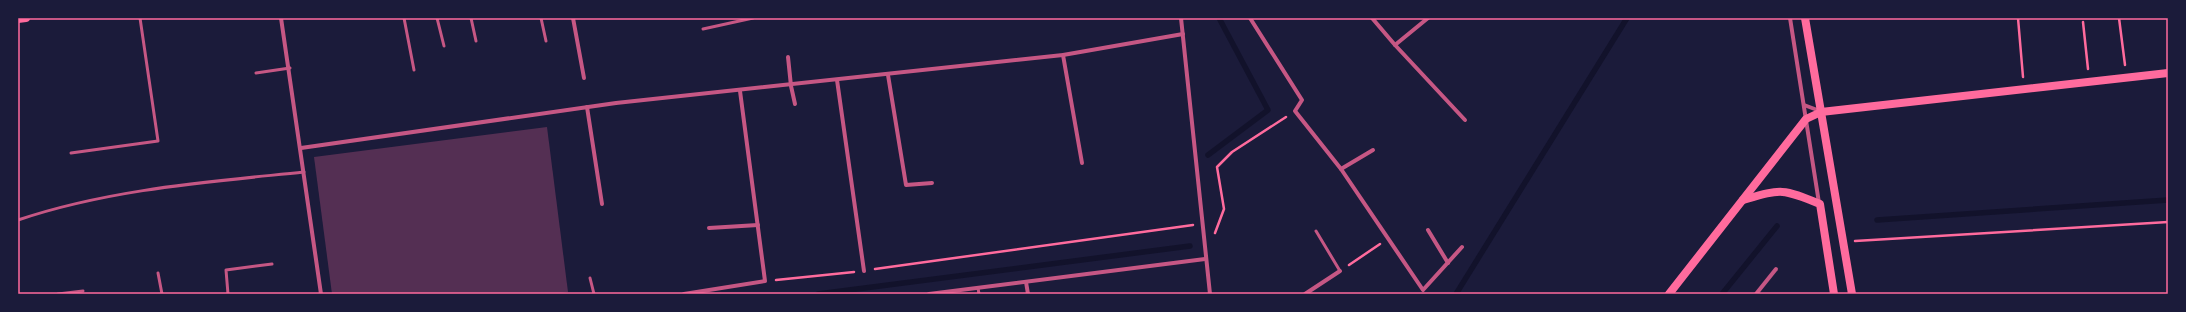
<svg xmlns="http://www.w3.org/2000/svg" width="2186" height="312" font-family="'Varela Round',sans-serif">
	<rect width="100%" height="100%" fill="#1b1b3a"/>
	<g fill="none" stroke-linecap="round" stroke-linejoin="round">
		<g stroke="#12122b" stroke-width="5.5">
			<polyline points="1208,155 1268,110 1219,18"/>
			<polyline points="1877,220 2168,200"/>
			<polyline points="818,294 1190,246"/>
			<polyline points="1456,294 1627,18"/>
			<polyline points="1722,294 1777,226"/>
		</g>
	</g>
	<polygon fill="#542f53" points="547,127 568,292 555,294 332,294 314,157"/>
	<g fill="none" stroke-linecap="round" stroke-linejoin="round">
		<g stroke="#ff6b9d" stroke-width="2.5">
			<polyline points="2018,18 2023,77"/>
			<polyline points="2119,18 2125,65"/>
			<polyline points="2083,22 2088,69"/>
			<polyline points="1215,233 1224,209 1217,167 1232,152 1286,117"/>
			<polyline points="1855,241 2168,222"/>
			<polyline points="1349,265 1380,244"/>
			<polyline points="875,269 1193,225"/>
			<polyline points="776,280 854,272"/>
		</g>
		<g stroke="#c65784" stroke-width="3">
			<polyline points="404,18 414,70"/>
			<polyline points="437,18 444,46"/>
			<polyline points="471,18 476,41"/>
			<polyline points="541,18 546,41"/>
			<polyline points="703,29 753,18"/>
			<polyline points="256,73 290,68"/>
			<polyline points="71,153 158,141 140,18"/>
			<path d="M18,220C110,189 208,182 304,172"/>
			<polyline points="1316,231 1340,271"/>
			<polyline points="158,273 162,294"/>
			<polyline points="590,278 594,294"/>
			<polyline points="978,288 979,294"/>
			<polyline points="58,294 83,291"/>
			<polyline points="228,294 226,270 272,264"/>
		</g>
		<g stroke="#c65784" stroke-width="4">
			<polyline points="281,18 321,294"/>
			<polyline points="573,18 584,78"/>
			<polyline points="1181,18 1210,294"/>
			<polyline points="1250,18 1302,100 1295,111 1341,169 1423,290 1462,247"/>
			<polyline points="1372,18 1395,45 1465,120"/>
			<polyline points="1790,18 1819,203"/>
			<polyline points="1395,45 1428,18"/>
			<polyline points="1063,55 1082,163"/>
			<polyline points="788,57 791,86 795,104"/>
			<polyline points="888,75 906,185 932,183"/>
			<polyline points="837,80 864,271"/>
			<polyline points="1804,105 1820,111"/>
			<polyline points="587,107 602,204"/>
			<polyline points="301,148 616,103 1063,55 1183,34"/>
			<polyline points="1341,169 1373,150"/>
			<polyline points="709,228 758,225"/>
			<polyline points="1428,230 1448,263"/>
			<polyline points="1026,282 1028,294"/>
			<polyline points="684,294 765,281 740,91"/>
			<polyline points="929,294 1205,259"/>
			<polyline points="1305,294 1340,271"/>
			<polyline points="1756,294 1776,269"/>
		</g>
		<g stroke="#ff6b9d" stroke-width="8">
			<polyline points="1805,18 1852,294"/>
			<polyline points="18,19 26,18"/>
			<path d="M1743,200C1781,189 1782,188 1820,204L1834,294"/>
			<polyline points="1669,294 1806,119 1821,112 2168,73"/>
		</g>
	</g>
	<rect width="2186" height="312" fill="none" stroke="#1b1b3a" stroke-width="38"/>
	<rect x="19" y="19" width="2148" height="274" fill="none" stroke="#ff6b9d" stroke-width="1.5"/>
</svg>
